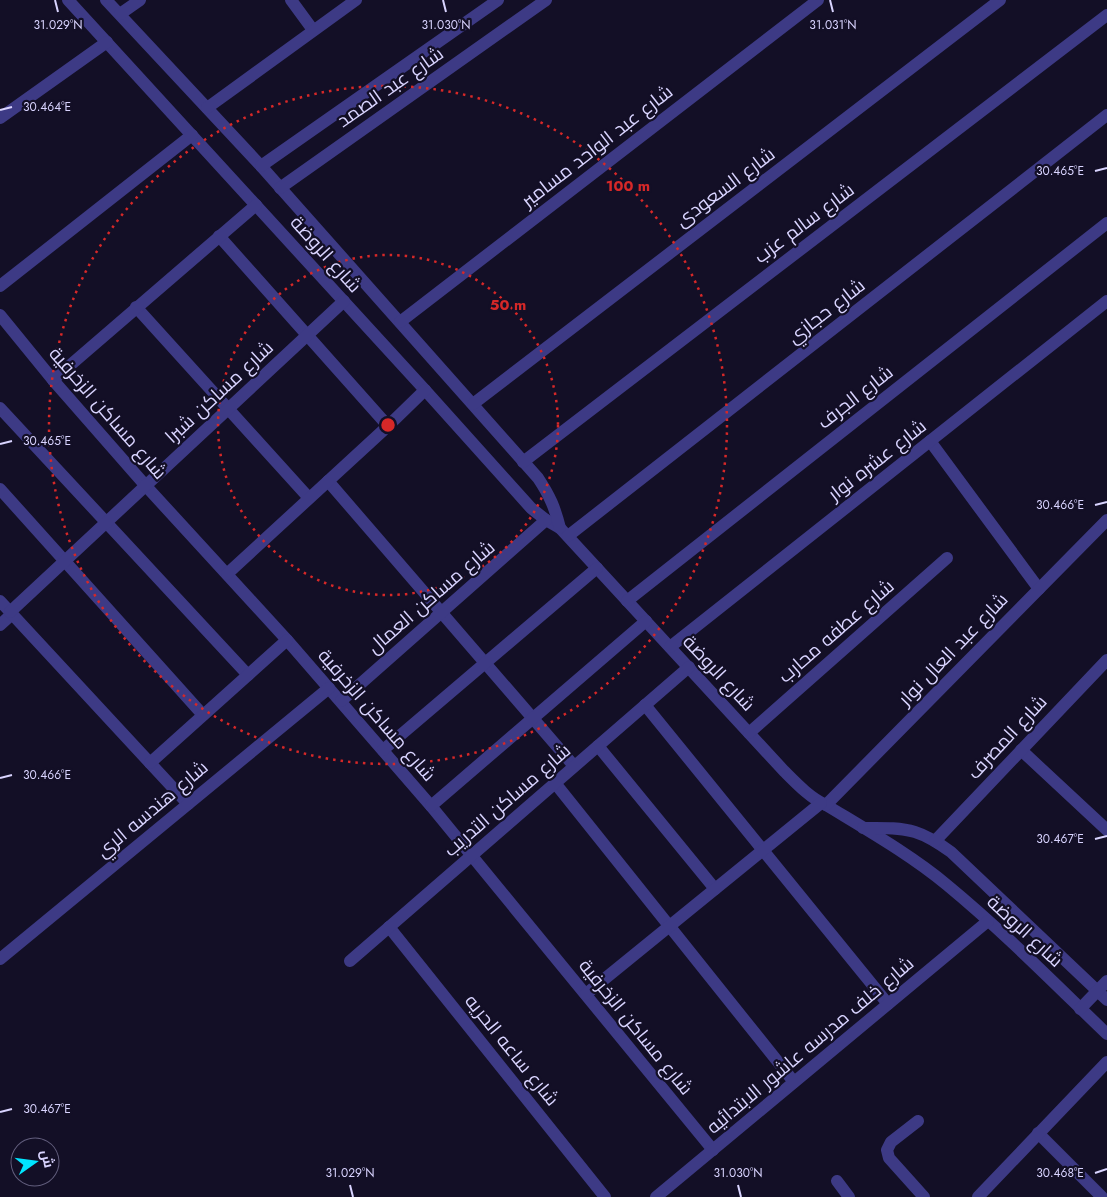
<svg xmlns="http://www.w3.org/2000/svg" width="1107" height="1197" font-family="Jost,Cairo,sans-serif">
	<rect width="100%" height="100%" fill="#130f26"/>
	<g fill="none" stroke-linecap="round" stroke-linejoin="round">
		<g stroke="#3d3a85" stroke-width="12">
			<polyline points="0,625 12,614"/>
			<polyline points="918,1121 891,1142 887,1150 889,1158 924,1197"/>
			<polyline points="837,1181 849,1197"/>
		</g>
		<g stroke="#3d3a85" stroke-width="12">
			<path d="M68,0L425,390L531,508L546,520L560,528L784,771C796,783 810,798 826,805C867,830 911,855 947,885C1004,932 1055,984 1107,1034"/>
			<path d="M106,0L261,166L538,478C550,496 555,508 560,528"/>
			<polyline points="291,0 313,30"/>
			<polyline points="120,14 140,0"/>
			<polyline points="207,108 356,0"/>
			<polyline points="0,118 107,42"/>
			<polyline points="261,166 498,0"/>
			<polyline points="280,188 546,0"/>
			<polyline points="219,236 388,426"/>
			<polyline points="0,286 192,135"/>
			<polyline points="136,307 309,498"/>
			<polyline points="0,315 53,380 145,485 287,640 431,806 713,1150"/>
			<polyline points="400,322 818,0"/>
			<polyline points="53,380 256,205"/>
			<polyline points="473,404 1000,0"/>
			<polyline points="0,408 248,675"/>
			<polyline points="930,441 1039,589"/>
			<polyline points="523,462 1107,15"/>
			<polyline points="328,481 574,766"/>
			<polyline points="0,489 203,715"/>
			<polyline points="568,536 1107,115"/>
			<polyline points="227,574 388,426 425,390"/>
			<polyline points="0,601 188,804"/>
			<polyline points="627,601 1107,223"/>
			<polyline points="10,612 344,301"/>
			<polyline points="670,647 1107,301"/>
			<polyline points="341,701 546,520"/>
			<polyline points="645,705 888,1004"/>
			<polyline points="749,733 947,558"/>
			<polyline points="598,746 715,889"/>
			<polyline points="383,750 597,568"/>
			<polyline points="1021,750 1107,830"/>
			<polyline points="150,763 287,640"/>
			<polyline points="555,783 794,1082"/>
			<polyline points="826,805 1107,520"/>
			<polyline points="431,806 646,621"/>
			<path d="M863,828C880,828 899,827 915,832C928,836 940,844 951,852L1107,1000"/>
			<polyline points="935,841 1107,660"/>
			<polyline points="389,927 605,1197"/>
			<polyline points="0,959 329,688"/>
			<polyline points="350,961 689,667"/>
			<polyline points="586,994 821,803"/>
			<polyline points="1080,1009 1107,981"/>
			<polyline points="1038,1133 1102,1197"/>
			<polyline points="656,1197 988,921"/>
			<polyline points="978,1197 1107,1062"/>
		</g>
	</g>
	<path fill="none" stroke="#d9d4ff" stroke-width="2" d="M55,0L58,12M443,0L446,12M830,0L833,12M0,110L12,107M1095,171L1107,168M0,444L12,441M1095,505L1107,502M0,778L12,775M1095,839L1107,836M0,1112L12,1109M1095,1173L1107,1169M350,1185L353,1197M738,1185L741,1197"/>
	<g fill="none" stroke="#d62828" stroke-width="2.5" stroke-dasharray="2.5 5">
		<circle cx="388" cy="425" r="170"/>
		<circle cx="388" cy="425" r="339"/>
	</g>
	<g text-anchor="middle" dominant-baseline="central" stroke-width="4.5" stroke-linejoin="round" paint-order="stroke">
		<g font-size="19" fill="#d9d4ff" stroke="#130f26">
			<text transform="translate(390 87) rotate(-35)">شارع عبد الصمد</text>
			<text transform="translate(597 146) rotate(-38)">شارع عبد الواحد مسامير</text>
			<text transform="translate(725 187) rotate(-37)">شارع السعودى</text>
			<text transform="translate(804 223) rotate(-37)">شارع سالم عزب</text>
			<text transform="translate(326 254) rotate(48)">شارع الروضة</text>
			<text transform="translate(826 311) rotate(-38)">شارع حجازي</text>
			<text transform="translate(219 392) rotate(-43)">شارع مساكن شبرا</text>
			<text transform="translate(855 397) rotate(-38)">شارع الجرف</text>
			<text transform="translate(108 413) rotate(49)">شارع مساكن الزخرفية</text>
			<text transform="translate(877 460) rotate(-38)">شارع عشره نوار</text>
			<text transform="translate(431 597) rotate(-41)">شارع مساكن العمال</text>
			<text transform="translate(836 631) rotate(-41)">شارع عطفه محارب</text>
			<text transform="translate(953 649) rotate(-46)">شارع عبد العال نوار</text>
			<text transform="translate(719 673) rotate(47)">شارع الروضة</text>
			<text transform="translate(377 715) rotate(49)">شارع مساكن الزخرفية</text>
			<text transform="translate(1007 737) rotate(-47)">شارع المصرف</text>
			<text transform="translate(507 800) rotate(-41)">شارع مساكن التدريب</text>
			<text transform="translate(152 809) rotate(-40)">شارع هندسه الري</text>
			<text transform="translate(1025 931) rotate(43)">شارع الروضة</text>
			<text transform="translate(636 1027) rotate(51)">شارع مساكن الزخرفية</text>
			<text transform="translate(810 1045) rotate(-40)">شارع خلف مدرسه عاشور الابتدائيه</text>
			<text transform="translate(512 1050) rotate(51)">شارع ساعه الحريه</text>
		</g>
	</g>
	<g font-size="12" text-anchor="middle" fill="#d9d4ff" stroke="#130f26" stroke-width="4.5" stroke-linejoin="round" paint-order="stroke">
		<text x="58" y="29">31.029°N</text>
		<text x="446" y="29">31.030°N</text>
		<text x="833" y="29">31.031°N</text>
		<text x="47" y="111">30.464°E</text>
		<text x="1060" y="175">30.465°E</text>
		<text x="47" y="445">30.465°E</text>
		<text x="1060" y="509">30.466°E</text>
		<text x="47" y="779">30.466°E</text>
		<text x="1060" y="843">30.467°E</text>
		<text x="47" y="1113">30.467°E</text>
		<text x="350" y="1177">31.029°N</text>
		<text x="738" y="1177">31.030°N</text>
		<text x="1060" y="1177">30.468°E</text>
	</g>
	<circle cx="388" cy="425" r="8" fill="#d62828" stroke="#130f26" stroke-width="2.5"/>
	<g font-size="15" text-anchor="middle" font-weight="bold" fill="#d62828" stroke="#130f26" stroke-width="4.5" stroke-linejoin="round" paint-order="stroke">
		<text x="628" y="191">100 m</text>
		<text x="508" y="310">50 m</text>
	</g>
	<g transform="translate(35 1162) rotate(76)"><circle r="24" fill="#130f26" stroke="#625e7d"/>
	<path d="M0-4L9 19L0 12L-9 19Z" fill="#00e5ff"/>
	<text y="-8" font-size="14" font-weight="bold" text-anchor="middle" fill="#d9d4ff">ش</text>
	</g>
</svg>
